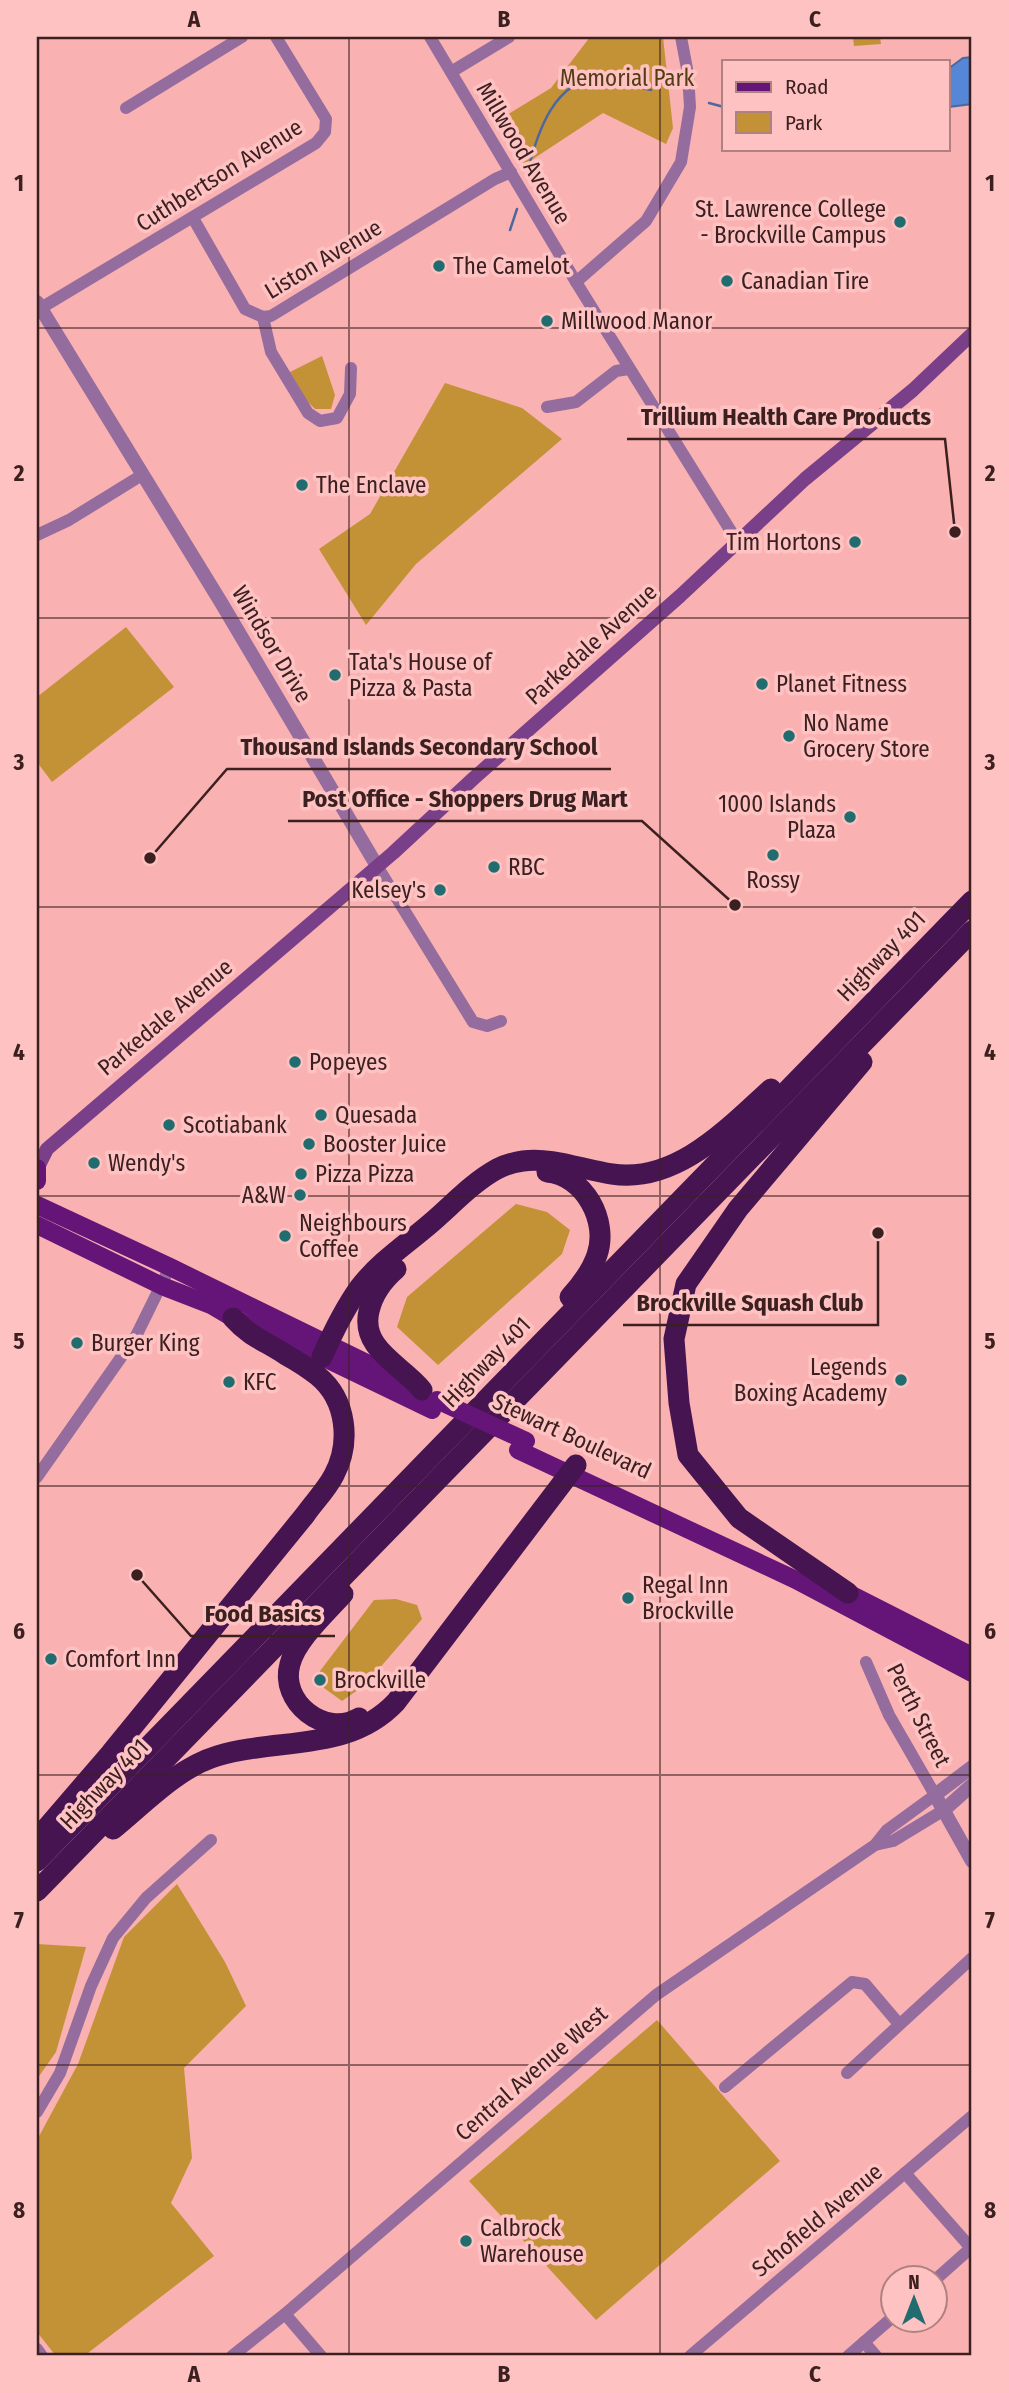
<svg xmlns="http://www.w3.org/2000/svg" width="1009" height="2393" font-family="'Fira Sans Condensed',sans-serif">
	<rect width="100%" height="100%" fill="#fab1b1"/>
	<g fill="#c39236">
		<polygon points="590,37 663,37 673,128 666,144 603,113 524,165 497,121 551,88"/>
		<polygon points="853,37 880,37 881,44 854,46"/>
		<polygon points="322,356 335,395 331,409 315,409 307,401 290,372"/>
		<polygon points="445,383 522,408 562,439 416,564 366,625 319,549 370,514"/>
		<polygon points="126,627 174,687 52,782 37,762 37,697"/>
		<polygon points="516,1204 547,1212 570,1230 562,1254 438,1365 397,1327 407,1297"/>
		<polygon points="396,1599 417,1605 422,1619 365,1685 342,1701 324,1688 320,1671 374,1600"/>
		<polygon points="177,1884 225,1962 246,2006 184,2068 192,2158 171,2203 214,2256 84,2356 56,2356 37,2332 37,2140 78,2064 124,1937"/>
		<polygon points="37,1944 86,1947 56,2052 37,2079"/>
		<polygon points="657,2020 780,2161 596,2320 469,2181"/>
	</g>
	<polygon fill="#5687d6" stroke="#4e689f" stroke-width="2" points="972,57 972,104 948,107 948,69 963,58"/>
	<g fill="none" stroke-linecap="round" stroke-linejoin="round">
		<g stroke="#4e689f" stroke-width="2.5">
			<polyline points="709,103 724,107"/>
			<path d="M528,170C537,134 555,76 602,79C618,80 635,87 651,90"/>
			<polyline points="510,230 517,209"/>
		</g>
		<g stroke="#946d9e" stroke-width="12">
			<polyline points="430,37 576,282 737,541"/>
			<polyline points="451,72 509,37"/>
			<polyline points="126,108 242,37"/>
			<polyline points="193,218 245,309 263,317 271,316 495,179 511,172"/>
			<polyline points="576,282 646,221 681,162 690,107 688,74 681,37"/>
			<polyline points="41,308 316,143 325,132 326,119 276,37"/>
			<polyline points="263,317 271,352 308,413 320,421 337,418 350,394 351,368"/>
			<polyline points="547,407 576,402 616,371 629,369"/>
			<polyline points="37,535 69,520 142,475"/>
			<polyline points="377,866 473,1022 487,1026 501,1021"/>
			<polyline points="37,1477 136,1336 170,1267"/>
			<polyline points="875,1845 893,1841 944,1810"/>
			<polyline points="847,2073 972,1958"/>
			<polyline points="725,2087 852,1982 865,1984 899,2024"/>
			<polyline points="37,2112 60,2073 91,1986 113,1938 146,1898 211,1840"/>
			<polyline points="905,2173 971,2248"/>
			<polyline points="936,2279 972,2247"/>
			<polyline points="285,2314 321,2356"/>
			<polyline points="864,2342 876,2356"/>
			<polyline points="37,2349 42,2356"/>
			<polyline points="232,2356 285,2314 656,1995 875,1845 887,1830 935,1795 889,1715 866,1662"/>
			<polyline points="690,2356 972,2116"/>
			<polyline points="848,2356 894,2316"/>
		</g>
		<g stroke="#946d9e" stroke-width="14">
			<polyline points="37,302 222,604 377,866"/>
			<polyline points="972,1767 935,1795 972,1861"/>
			<polyline points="944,1810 972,1785"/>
		</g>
		<polyline stroke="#793f88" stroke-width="14" points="37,1169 47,1149 393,853 474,778 680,596 805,479 913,390 972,334"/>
		<g stroke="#651577" stroke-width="18">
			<polyline points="37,1181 37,1168"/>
			<polyline points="37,1205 170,1267 410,1384"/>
			<polyline points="37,1225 162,1286 211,1305 233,1318 322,1357 432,1410"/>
			<polyline points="518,1450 796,1580 972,1673"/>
			<polyline points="852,1595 972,1656"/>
		</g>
		<g stroke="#451451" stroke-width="21">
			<path d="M547,1172C584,1175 609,1221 597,1255C592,1270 581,1285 570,1297"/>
			<path d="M396,1269C382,1281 373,1294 369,1311C360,1349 402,1365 422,1390"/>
			<path d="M322,1357C333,1332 344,1309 360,1287C379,1262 408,1243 431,1223C452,1205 473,1182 497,1169C505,1165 515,1162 523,1161C552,1157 583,1170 612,1174C676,1184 728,1128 771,1089"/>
			<polyline points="848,1593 739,1518 688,1455 679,1403 674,1339 686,1284 738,1209 862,1062"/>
			<path d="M343,1594C326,1613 296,1640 290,1664C279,1702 325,1738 359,1718"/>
			<path d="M113,1829C144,1804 177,1768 217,1756C279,1737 348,1753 396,1702L576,1465"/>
			<path d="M37,1839L111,1753L305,1515C314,1502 327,1489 334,1475C351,1443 347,1400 318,1376C308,1368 297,1361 286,1355C265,1341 250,1337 233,1318"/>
			<polyline points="37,1861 972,901"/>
			<polyline points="37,1891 972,931"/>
		</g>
		<polyline stroke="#651577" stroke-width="18" points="437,1400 526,1441"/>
	</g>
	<path fill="none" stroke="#3c2020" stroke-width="2" stroke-opacity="0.55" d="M349,37V2356M660,37V2356M37,328H972M37,618H972M37,907H972M37,1196H972M37,1486H972M37,1775H972M37,2065H972"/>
	<g fill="#206c6f" stroke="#fec2c2" stroke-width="2.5">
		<circle cx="900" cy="222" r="7"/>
		<circle cx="439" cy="266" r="7"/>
		<circle cx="727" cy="281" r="7"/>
		<circle cx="547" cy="321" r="7"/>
		<circle cx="302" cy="485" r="7"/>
		<circle cx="855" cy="542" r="7"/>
		<circle cx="335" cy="675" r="7"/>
		<circle cx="762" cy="684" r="7"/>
		<circle cx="789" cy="736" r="7"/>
		<circle cx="850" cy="817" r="7"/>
		<circle cx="773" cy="855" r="7"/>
		<circle cx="494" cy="867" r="7"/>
		<circle cx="440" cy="890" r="7"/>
		<circle cx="295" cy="1062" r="7"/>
		<circle cx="321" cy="1115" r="7"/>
		<circle cx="169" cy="1125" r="7"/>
		<circle cx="309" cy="1144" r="7"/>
		<circle cx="94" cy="1163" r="7"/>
		<circle cx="301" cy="1174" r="7"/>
		<circle cx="300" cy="1195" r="7"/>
		<circle cx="285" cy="1236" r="7"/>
		<circle cx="77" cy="1343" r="7"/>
		<circle cx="901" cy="1380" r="7"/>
		<circle cx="229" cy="1382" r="7"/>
		<circle cx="628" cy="1598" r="7"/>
		<circle cx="51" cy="1659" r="7"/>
		<circle cx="320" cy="1680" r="7"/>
		<circle cx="466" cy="2241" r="7"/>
	</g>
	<g text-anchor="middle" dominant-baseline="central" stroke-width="7" stroke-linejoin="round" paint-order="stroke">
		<g font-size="23" fill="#523c13" stroke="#fec2c2">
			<text x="627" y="78">Memorial Park</text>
		</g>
		<g font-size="23" fill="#3c2020" stroke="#fec2c2">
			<text transform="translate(524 153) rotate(59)">Millwood Avenue</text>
			<text transform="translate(219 175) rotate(-32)">Cuthbertson Avenue</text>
			<text transform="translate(323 259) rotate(-31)">Liston Avenue</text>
			<text transform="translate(272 644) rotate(59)">Windsor Drive</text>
			<text transform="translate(591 644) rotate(-42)">Parkedale Avenue</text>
			<text transform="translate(881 956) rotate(-46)">Highway 401</text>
			<text transform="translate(165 1017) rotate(-40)">Parkedale Avenue</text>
			<text transform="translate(486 1362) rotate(-46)">Highway 401</text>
			<text transform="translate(572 1436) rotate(25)">Stewart Boulevard</text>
			<text transform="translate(919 1715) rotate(63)">Perth Street</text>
			<text transform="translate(104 1784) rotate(-46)">Highway 401</text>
			<text transform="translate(531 2073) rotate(-41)">Central Avenue West</text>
			<text transform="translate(817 2220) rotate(-40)">Schofield Avenue</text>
		</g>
		<g font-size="23" fill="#3c2020" stroke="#fec2c2" text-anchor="start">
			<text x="886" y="209" text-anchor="end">St. Lawrence College<tspan x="886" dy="26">- Brockville Campus</tspan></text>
			<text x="453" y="266">The Camelot</text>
			<text x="741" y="281">Canadian Tire</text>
			<text x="561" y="321">Millwood Manor</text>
			<text x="316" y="485">The Enclave</text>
			<text x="841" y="542" text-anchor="end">Tim Hortons</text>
			<text x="349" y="662">Tata's House of<tspan x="349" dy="26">Pizza &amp; Pasta</tspan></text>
			<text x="776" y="684">Planet Fitness</text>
			<text x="803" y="723">No Name<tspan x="803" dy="26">Grocery Store</tspan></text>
			<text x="836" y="804" text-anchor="end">1000 Islands<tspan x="836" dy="26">Plaza</tspan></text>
			<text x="508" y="867">RBC</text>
			<text x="773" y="880" text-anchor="middle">Rossy</text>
			<text x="426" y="890" text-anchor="end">Kelsey's</text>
			<text x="309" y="1062">Popeyes</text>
			<text x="335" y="1115">Quesada</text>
			<text x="183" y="1125">Scotiabank</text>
			<text x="323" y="1144">Booster Juice</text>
			<text x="108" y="1163">Wendy's</text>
			<text x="315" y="1174">Pizza Pizza</text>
			<text x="286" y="1195" text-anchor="end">A&amp;W</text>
			<text x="299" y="1223">Neighbours<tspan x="299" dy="26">Coffee</tspan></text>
			<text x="91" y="1343">Burger King</text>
			<text x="887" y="1367" text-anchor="end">Legends<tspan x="887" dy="26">Boxing Academy</tspan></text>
			<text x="243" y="1382">KFC</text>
			<text x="642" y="1585">Regal Inn<tspan x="642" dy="26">Brockville</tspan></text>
			<text x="65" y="1659">Comfort Inn</text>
			<text x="334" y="1680">Brockville</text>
			<text x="480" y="2228">Calbrock<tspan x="480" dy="26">Warehouse</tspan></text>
		</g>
	</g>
	<path fill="none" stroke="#3c2020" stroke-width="2.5" d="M955 532L945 439H627M150 858L227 769H611M735 905L642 821H288M878 1233L878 1325H623M137 1575L191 1636H335"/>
	<g fill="#3c2020" stroke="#fec2c2" stroke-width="2.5">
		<circle cx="955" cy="532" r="7"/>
		<circle cx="150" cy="858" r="7"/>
		<circle cx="735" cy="905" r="7"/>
		<circle cx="878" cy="1233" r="7"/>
		<circle cx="137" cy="1575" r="7"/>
	</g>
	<g font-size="24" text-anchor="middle" font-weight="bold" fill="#3c2020" stroke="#fec2c2" stroke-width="7" stroke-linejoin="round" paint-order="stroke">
		<text x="786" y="425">Trillium Health Care Products</text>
		<text x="419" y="755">Thousand Islands Secondary School</text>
		<text x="465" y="807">Post Office - Shoppers Drug Mart</text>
		<text x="750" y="1311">Brockville Squash Club</text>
		<text x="263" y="1622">Food Basics</text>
	</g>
	<rect width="1009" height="2393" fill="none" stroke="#fec2c2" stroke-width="77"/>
	<rect x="722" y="60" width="228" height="91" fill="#fec2c2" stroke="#b08181" stroke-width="2"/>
	<rect x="736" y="82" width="35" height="10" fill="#651577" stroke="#b08181" stroke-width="2"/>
	<text x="785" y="94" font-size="21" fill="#3c2020">Road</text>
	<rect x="736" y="112" width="35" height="21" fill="#c39236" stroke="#b08181" stroke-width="2"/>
	<text x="785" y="130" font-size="21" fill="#3c2020">Park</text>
	<g transform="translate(914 2299)"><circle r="33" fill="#fec2c2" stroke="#b08181" stroke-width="2"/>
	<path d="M0-5L12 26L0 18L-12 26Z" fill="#206c6f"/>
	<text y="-10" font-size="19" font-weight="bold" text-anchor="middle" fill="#3c2020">N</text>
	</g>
	<rect x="38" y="38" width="932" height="2316" fill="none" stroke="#3c2020" stroke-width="2.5"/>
	<g font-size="23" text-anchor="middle" font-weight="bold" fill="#3c2020">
		<text x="194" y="27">A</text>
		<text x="504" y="27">B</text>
		<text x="815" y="27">C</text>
		<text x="19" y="191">1</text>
		<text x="990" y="191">1</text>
		<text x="19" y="481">2</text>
		<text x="990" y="481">2</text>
		<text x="19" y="770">3</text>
		<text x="990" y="770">3</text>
		<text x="19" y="1060">4</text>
		<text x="990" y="1060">4</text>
		<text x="19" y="1349">5</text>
		<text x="990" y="1349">5</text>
		<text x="19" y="1639">6</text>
		<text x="990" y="1639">6</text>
		<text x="19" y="1928">7</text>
		<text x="990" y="1928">7</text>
		<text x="19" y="2218">8</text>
		<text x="990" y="2218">8</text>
		<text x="194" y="2382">A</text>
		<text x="504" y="2382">B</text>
		<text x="815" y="2382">C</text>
	</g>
</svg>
